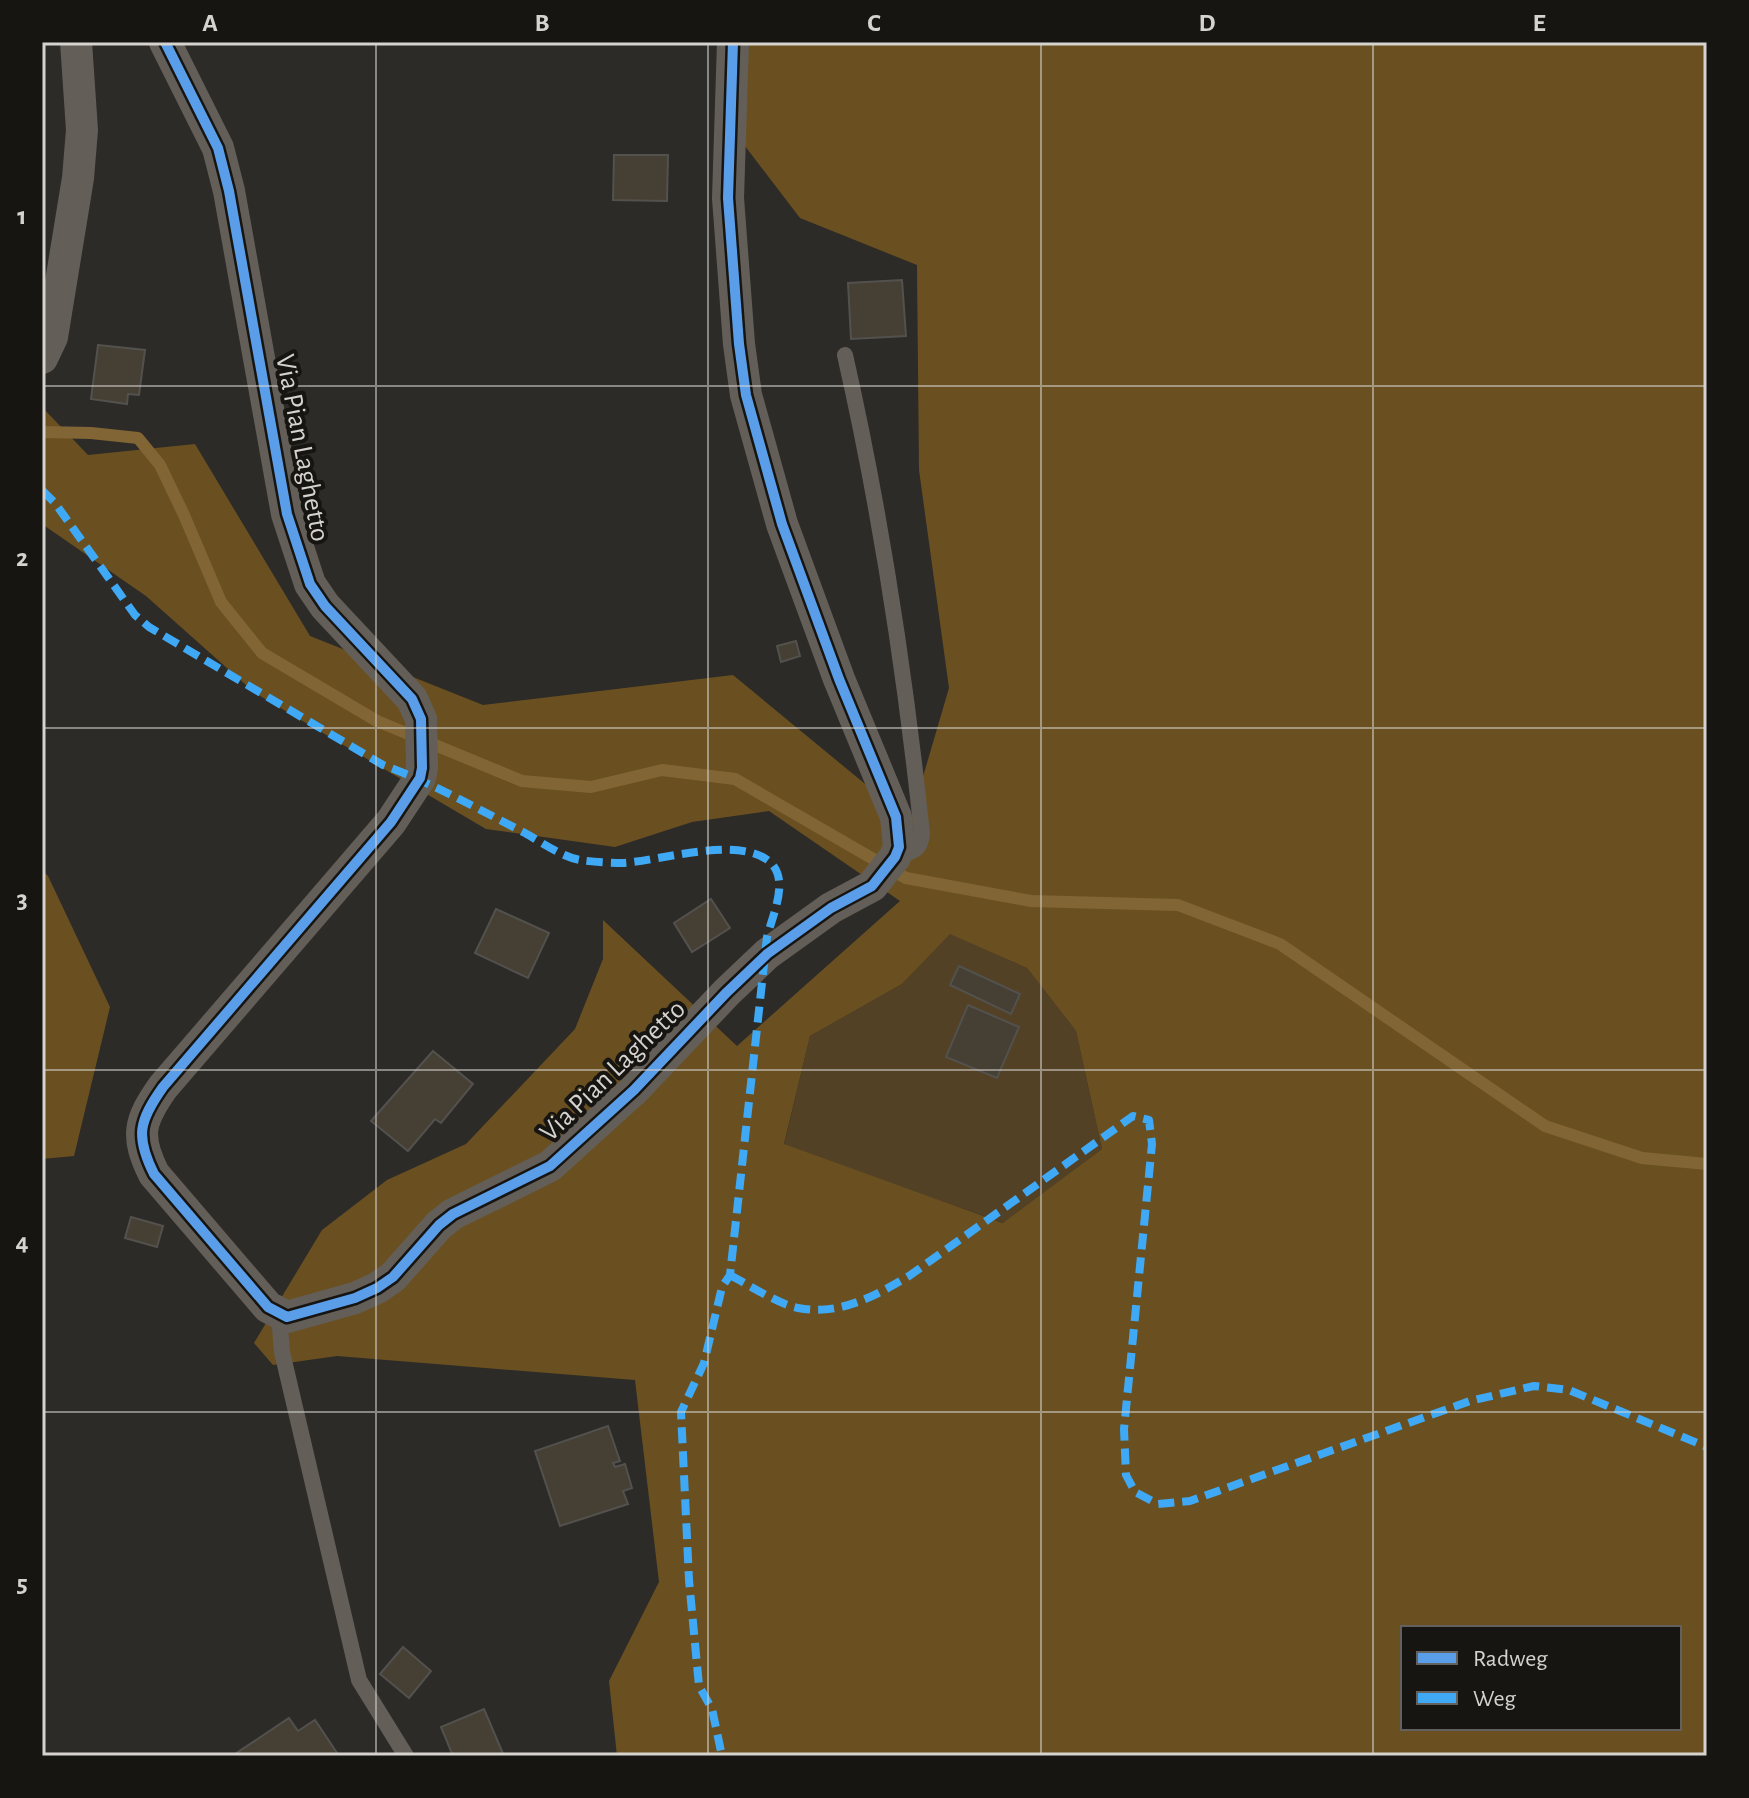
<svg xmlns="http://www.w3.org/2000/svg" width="1749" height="1798" font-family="'Alegreya Sans',sans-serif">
	<rect width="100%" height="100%" fill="#2d2b28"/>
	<polygon fill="#524125" points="950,933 1027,968 1076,1031 1102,1149 1004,1223 784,1145 810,1036 902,984"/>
	<g fill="#6a5020" fill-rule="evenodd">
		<path d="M722,42H1707V1756H617L609,1681L659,1582L635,1380L337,1356L273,1365L254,1343L322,1230L387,1180L466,1144L575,1029L603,959V920L737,1046L900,901L769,811L692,822L615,847L486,829L255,693L146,596L42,524V407L88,455L195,444L310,636L483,705L733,675L910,821L949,688L919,470L917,265L800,218L719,112ZM950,934L1027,968L1076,1031L1102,1149L1003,1223L784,1144L810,1036L902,984ZM1403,1628H1679V1728H1403Z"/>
		<polygon points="42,870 48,876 110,1007 74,1156 42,1159"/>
	</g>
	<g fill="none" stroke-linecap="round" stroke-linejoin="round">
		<polyline stroke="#826534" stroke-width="12" points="42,432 91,433 138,438 160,465 184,515 221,602 262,653 377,721 522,781 591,787 662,770 735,779 906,878 1031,901 1178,905 1280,944 1545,1126 1642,1158 1707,1164"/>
	</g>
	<g fill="#463f33" stroke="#53514e" stroke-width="2">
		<polygon points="614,155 668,155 667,201 613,200"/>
		<polygon points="902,280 906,336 851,339 848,283"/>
		<polygon points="98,345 145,350 139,395 128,394 127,404 91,399"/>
		<polygon points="796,641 800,656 781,662 777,646"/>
		<polygon points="711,899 730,928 692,952 674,923"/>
		<polygon points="496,909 549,933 528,978 475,953"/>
		<polygon points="959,966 1020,994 1011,1014 950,985"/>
		<polygon points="968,1005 1019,1027 997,1078 946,1057"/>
		<polygon points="433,1051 473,1084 441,1123 435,1119 408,1151 371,1121"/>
		<polygon points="131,1217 163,1226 157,1247 125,1238"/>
		<polygon points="608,1426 620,1461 613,1463 615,1467 625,1464 632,1488 623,1491 628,1504 560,1526 535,1451"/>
		<polygon points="403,1647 431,1671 409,1698 380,1674"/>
		<polygon points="484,1709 504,1756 453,1756 441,1727"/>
		<polygon points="289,1718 298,1731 315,1720 337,1753 332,1756 232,1756"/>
	</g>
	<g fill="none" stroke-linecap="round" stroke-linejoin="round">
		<g stroke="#635f58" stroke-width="16">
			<path d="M845,355C881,514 905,672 922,834C920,852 912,851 897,856"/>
			<polyline points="279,1315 282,1352 359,1680 406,1756"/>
		</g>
		<g stroke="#635f58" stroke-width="32">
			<path d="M165,42L218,148L229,191L287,514L310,584L325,606L412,699L421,719L422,768L420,778L391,822L163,1087C139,1121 135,1136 154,1174L268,1307L287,1317L355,1298L377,1288L393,1277L439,1225L453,1214L550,1166L634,1090L727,992L767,954L831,908L872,886L895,857L899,847L896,817L839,679L782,524L746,395L739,344L728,198L733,42"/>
			<polyline points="42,358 52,337 78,178 82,130 76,42"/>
		</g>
		<g stroke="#3fa9f5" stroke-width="8" stroke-dasharray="16 8" stroke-linecap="butt">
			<path d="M42,490L55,503L135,615L149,627L383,765C432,783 478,809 525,833C541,842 562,857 580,860C593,862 609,863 622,863C660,861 732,837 766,859C792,876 773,913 767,937L730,1275L722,1287L704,1363L681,1412L689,1580L699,1686L712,1709L722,1756"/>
			<path d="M730,1275C749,1285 778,1304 798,1308C839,1316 875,1296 909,1276L1133,1116L1149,1120L1152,1144L1124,1429L1126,1475L1135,1492L1158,1504L1190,1501L1470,1401L1534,1386L1569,1390L1707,1447"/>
		</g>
		<defs>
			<path id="cycleway" d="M165,42L218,148L229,191L287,514L310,584L325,606L412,699L421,719L422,768L420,778L391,822L163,1087C139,1121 135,1136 154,1174L268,1307L287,1317L355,1298L377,1288L393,1277L439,1225L453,1214L550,1166L634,1090L727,992L767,954L831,908L872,886L895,857L899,847L896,817L839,679L782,524L746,395L739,344L728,198L733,42"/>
		</defs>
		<use href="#cycleway" stroke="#171512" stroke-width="15"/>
		<use href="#cycleway" stroke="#5a9eea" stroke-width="10"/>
	</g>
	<path fill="none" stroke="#d6d3cf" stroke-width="2" stroke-opacity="0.55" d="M376,42V1756M708,42V1756M1041,42V1756M1373,42V1756M42,386H1707M42,728H1707M42,1070H1707M42,1412H1707"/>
	<g text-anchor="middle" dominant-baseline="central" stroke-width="8" stroke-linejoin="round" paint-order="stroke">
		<g font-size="28" fill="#d6d3cf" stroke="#171512">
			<text transform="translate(302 448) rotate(79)">Via Pian Laghetto</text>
			<text transform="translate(613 1071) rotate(-44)">Via Pian Laghetto</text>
		</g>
	</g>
	<rect width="1749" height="1798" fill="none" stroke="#171512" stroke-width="88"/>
	<rect x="1401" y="1626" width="280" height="104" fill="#171512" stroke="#63615e" stroke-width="2"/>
	<rect x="1417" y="1652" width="40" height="12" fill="#5a9eea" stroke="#63615e" stroke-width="2"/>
	<text x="1473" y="1666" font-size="24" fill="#d6d3cf">Radweg</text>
	<rect x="1417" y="1692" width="40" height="12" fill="#3fa9f5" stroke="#63615e" stroke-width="2"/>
	<text x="1473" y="1706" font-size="24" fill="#d6d3cf">Weg</text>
	<rect x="44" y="44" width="1661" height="1710" fill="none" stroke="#d6d3cf" stroke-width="3"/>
	<g font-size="26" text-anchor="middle" font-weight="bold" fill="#d6d3cf">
		<text x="210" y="31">A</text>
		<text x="542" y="31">B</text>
		<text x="874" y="31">C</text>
		<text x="1207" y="31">D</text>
		<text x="1539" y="31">E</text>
		<text x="22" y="224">1</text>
		<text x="22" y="566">2</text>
		<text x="22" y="908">3</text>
		<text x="22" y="1250">4</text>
		<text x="22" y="1592">5</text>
	</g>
</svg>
